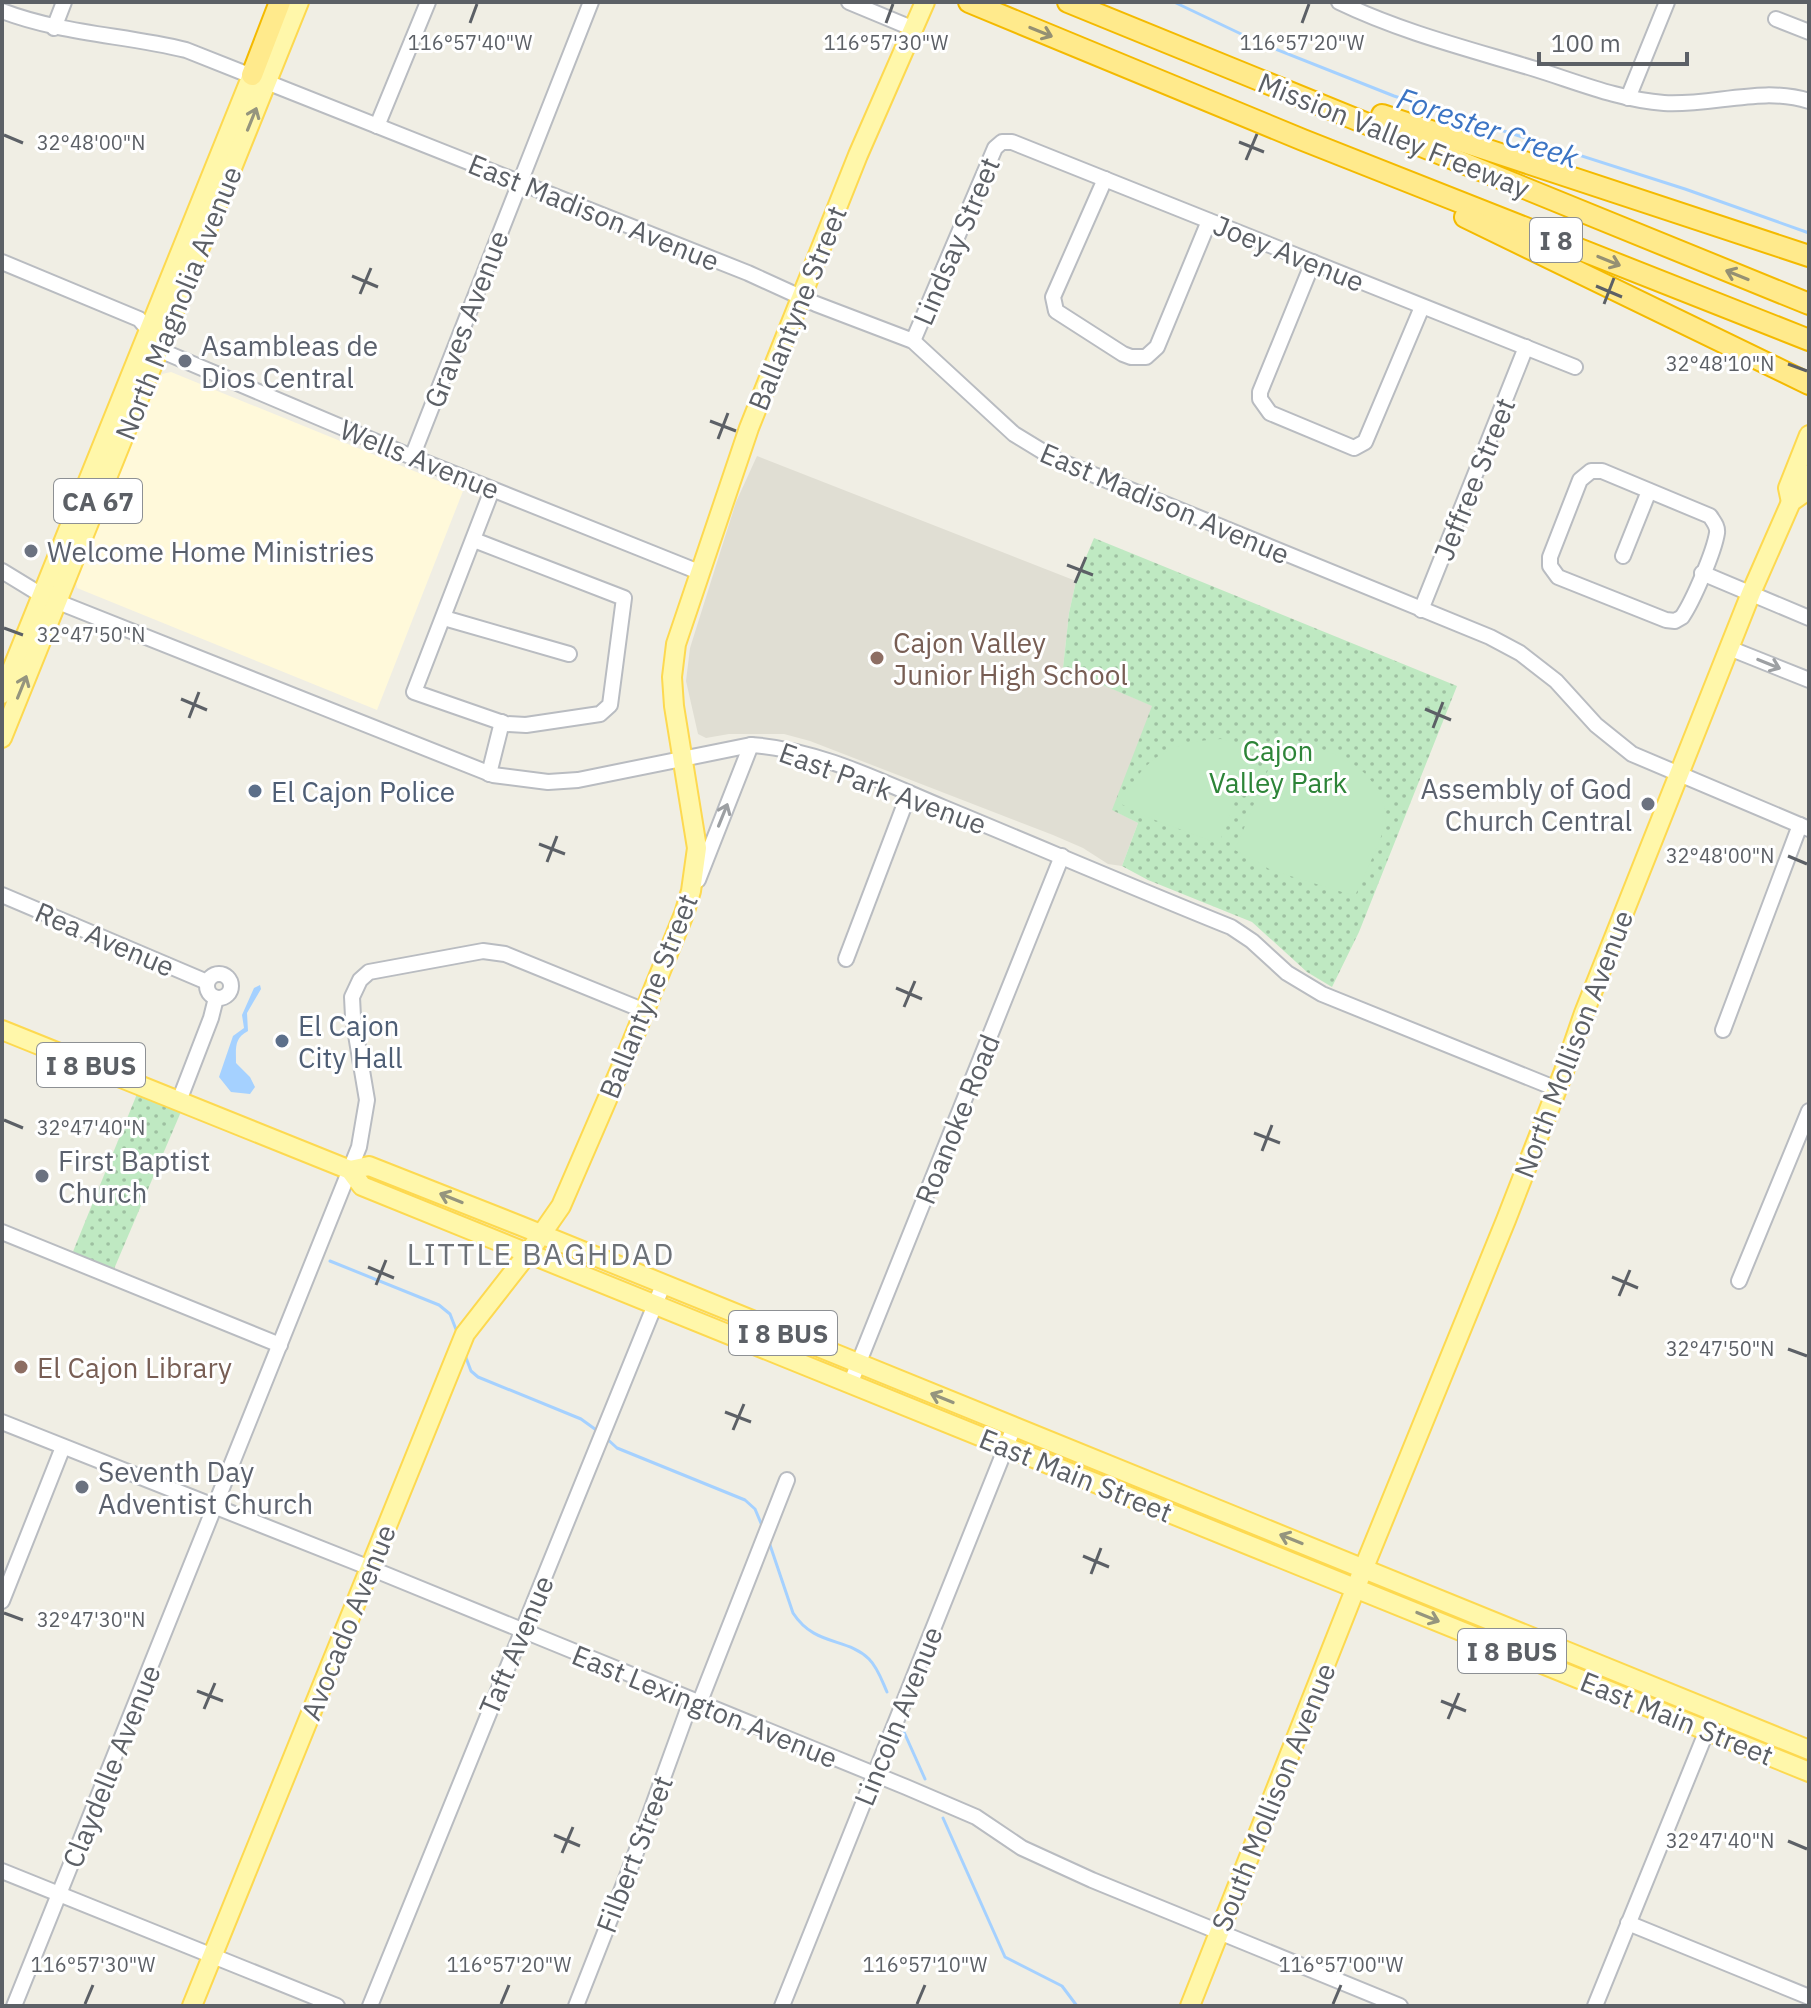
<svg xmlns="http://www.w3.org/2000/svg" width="1811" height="2008" font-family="'IBM Plex Sans',sans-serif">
	<defs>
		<pattern id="grass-dots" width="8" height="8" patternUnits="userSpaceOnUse" patternTransform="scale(2)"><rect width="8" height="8" fill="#bfe9c2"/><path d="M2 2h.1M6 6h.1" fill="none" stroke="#9ec0a1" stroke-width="1.8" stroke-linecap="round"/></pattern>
	</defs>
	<rect width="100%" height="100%" fill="#f0eee4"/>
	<polygon fill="#fff9da" points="171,372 463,491 377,710 77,588 76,581 158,379 162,374"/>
	<polygon fill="#e0ded3" points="757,456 1076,581 1069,613 1063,668 1153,706 1113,810 1138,823 1122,866 1108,864 1083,848 1053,835 810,741 784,734 729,734 706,738 698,734 686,681 690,648 736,502"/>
	<g fill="url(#grass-dots)">
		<polygon points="1094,538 1457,686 1359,932 1332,987 1307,972 1252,922 1148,880 1122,866 1138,823 1112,810 1152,706 1063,668 1069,613 1076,581"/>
		<polygon points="139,1089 183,1107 111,1276 70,1259"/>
	</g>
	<g fill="#bfe9c2">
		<path d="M1282,736C1318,749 1363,756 1380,796C1383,803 1387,812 1386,820C1385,833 1362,880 1355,896L1271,870L1235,850Z"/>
		<path d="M1221,739L1255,747L1219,844L1147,817L1121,804C1143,757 1170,742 1221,739Z"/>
	</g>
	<path fill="#a5d1ff" d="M260,985L261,989L247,1013L248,1031C234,1038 236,1048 236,1063L250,1077L255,1087L250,1094L231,1092L219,1077L233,1036L244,1028L242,1015L254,988Z"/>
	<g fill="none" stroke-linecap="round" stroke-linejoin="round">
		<g stroke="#a5d1ff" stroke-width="3">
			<polyline points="1174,2 1260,43 1394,96 1685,189 1809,233"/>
			<polyline points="330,1261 439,1305 450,1314 457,1332"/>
			<polyline points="465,1355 471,1371 478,1377 581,1419 599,1432"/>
			<polyline points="605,1437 617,1448 745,1500 755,1509 763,1528"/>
			<path d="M769,1542L793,1613C815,1647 847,1637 869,1659C878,1668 882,1681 887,1692"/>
			<polyline points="904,1732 925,1779"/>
			<polyline points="943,1818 1005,1957 1062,1986 1077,2006"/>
		</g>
		<defs>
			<g id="minor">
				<polyline points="849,2 914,29"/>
				<path d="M1339,2C1401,32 1469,49 1535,69C1577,82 1620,100 1664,103C1712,106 1762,86 1809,101"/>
				<path d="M2,11C62,34 125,35 186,50L748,273L816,304L913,341L1014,434L1055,459L1490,637L1520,653L1556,681L1596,725L1632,754L1809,829"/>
				<polyline points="1776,19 1809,32"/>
				<polyline points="54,28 64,2"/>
				<polyline points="1628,98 1667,2"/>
				<polyline points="377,126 428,2"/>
				<polyline points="1105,179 1053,297 1056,311 1123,354 1131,357 1146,357 1157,347 1209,221"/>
				<polyline points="2,262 139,319 169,354 412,457 699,572"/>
				<polyline points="1313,262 1260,392 1260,399 1270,413 1354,448 1365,442 1422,307"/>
				<polyline points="913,341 995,148 1002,142 1012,142 1575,367"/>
				<polyline points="412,457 591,2"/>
				<path d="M1591,471H1602L1710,516C1713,521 1718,526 1717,533C1714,552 1693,601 1682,617L1675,621L1666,620L1558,577L1550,566V557L1580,480Z"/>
				<polyline points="474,540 624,598 610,705 600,714 526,725 506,724 414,692 492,490"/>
				<polyline points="1623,556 1649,491"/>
				<path d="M2,571L43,596L493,775L548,782L578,780L751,745C817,749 882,782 942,807C1039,847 1134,888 1231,927L1252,941L1287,973L1322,994L1557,1089"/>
				<polyline points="1702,573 1809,618"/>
				<polyline points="1421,610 1526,347"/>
				<polyline points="444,618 569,654"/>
				<polyline points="1729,648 1809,680"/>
				<polyline points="489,774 502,722"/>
				<polyline points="698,880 751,745"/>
				<polyline points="2,895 207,982"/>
				<polyline points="846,959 909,793"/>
				<circle cx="219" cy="986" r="12"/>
				<polyline points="1723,1030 1800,825"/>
				<polyline points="179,1101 211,1018 216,998"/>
				<polyline points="2,1232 280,1345"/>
				<polyline points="1739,1281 1809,1111"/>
				<polyline points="851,1382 1062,856"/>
				<polyline points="2,1422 370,1568 906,1787 976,1817 1022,1848 1092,1880 1400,2006"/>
				<polyline points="2,1601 63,1447"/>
				<polyline points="699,1704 787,1480"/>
				<polyline points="2,1871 337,2006"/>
				<polyline points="1628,1923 1809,1997"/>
				<polyline points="14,2006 359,1147 367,1100 353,1017 352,997 360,980 369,972 483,951 505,954 645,1011"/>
				<polyline points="370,2006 663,1285"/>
				<polyline points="576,2006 631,1866 691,1701"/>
				<polyline points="782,2006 1014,1427"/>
				<polyline points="1595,2006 1714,1713"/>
			</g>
			<g id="major">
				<polyline points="1791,502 1788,488 1809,435"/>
				<polyline points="2,694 252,75"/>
				<polyline points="2,738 299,2"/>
				<polyline points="2,1030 350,1170 362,1186 1809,1772"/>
				<polyline points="350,1170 369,1166 521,1226 1809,1750"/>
				<polyline points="192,2006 465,1334 529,1252 561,1206 629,1049 684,914 691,891 697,848 674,706 672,677 676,644 749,428 858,155 925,2"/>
				<polyline points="1190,2006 1356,1587 1506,1220 1564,1071 1584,1013 1751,593 1791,502 1801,495 1809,474"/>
			</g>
			<g id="highway">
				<polyline points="969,2 1303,140 1809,340"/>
				<polyline points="1068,2 1809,304"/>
				<polyline points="252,75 280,2"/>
				<polyline points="1382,115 1809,256"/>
				<polyline points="1465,217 1809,384"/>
			</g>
		</defs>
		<use href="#minor" stroke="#b9bcc1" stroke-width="18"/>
		<use href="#major" stroke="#fdd950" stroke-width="22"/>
		<use href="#highway" stroke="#f4ba00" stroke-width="24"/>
		<use href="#minor" stroke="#fff" stroke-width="14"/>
		<use href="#major" stroke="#fff7aa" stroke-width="18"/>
		<use href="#highway" stroke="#ffea8c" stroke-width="20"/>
	</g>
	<defs><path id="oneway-shaft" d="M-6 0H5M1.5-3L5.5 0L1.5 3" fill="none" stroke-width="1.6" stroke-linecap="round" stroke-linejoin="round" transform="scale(2)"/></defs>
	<g stroke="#959073">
		<use href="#oneway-shaft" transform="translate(1041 32) rotate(22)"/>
		<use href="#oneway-shaft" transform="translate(1609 261) rotate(22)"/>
		<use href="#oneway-shaft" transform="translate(1737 275) rotate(-158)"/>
	</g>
	<g stroke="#95957e">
		<use href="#oneway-shaft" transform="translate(252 119) rotate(-68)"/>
		<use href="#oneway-shaft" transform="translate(22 687) rotate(-68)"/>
		<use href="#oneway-shaft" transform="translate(451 1198) rotate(-158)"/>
		<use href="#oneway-shaft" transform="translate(942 1398) rotate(-158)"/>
		<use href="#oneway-shaft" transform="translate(1291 1539) rotate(-158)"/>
		<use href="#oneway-shaft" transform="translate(1428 1617) rotate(22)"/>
	</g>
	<g stroke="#9da0a3">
		<use href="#oneway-shaft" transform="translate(1769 664) rotate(22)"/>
		<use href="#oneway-shaft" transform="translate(723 815) rotate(-68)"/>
	</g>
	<path fill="none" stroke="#5c6066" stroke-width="3" d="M470,23L477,4M886,23L893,4M1302,23L1309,4M4,135L23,143M1239,142L1264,152M1246,160L1257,134M352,276L378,287M1596,286L1622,297M360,294L371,268M1604,304L1614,278M1788,364L1807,371M710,421L736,431M718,439L728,413M1067,565L1093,575M1075,583L1086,557M4,628L23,635M181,699L207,710M1425,709L1451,720M189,718L199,692M1433,728L1443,702M539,844L565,854M1788,856L1807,864M547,862L557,836M896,988L922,999M904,1007L915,981M4,1120L23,1128M1254,1133L1280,1143M1262,1151L1272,1125M368,1267L394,1278M1612,1277L1638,1288M376,1285L386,1260M1619,1296L1630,1270M1788,1349L1807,1356M725,1412L751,1422M733,1430L744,1404M1083,1556L1109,1567M1091,1574L1101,1548M4,1613L23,1620M197,1691L223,1701M1441,1701L1466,1711M204,1709L215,1683M1448,1719L1459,1693M554,1835L580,1846M1788,1841L1807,1849M562,1853L573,1827M85,2004L93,1985M501,2004L509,1985M917,2004L925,1985M1333,2004L1341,1985"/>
	<g fill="#6b7280" stroke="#fff" stroke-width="3">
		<circle cx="185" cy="361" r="8"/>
		<circle cx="31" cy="551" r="8"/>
		<circle cx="1648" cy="804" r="8"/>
		<circle cx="42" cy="1176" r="8"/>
		<circle cx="82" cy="1487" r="8"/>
	</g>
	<g fill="#8d6e63" stroke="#fff" stroke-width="3">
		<circle cx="877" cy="658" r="8"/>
		<circle cx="21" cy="1367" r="8"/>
	</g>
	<g fill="#5c6f8a" stroke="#fff" stroke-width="3">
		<circle cx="255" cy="791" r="8"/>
		<circle cx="282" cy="1041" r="8"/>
	</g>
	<g text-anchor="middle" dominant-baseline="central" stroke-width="6" stroke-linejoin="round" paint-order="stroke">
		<g fill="#fff" stroke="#8d9094" stroke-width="2">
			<rect x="1530" y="218" width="52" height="44" rx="6"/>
			<rect x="54" y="479" width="88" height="44" rx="6"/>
			<rect x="37" y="1043" width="108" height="44" rx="6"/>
			<rect x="729" y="1311" width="108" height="44" rx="6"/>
			<rect x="1458" y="1629" width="108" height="44" rx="6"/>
		</g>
		<g font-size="26" font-weight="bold" fill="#5c6066">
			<text x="1556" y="240">I 8</text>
			<text x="98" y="501">CA 67</text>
			<text x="91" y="1065">I 8 BUS</text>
			<text x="783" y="1333">I 8 BUS</text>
			<text x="1512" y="1651">I 8 BUS</text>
		</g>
		<g font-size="28" fill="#5c6066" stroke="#fff">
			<text transform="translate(1394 135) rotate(22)">Mission Valley Freeway</text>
			<text transform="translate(594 212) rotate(22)">East Madison Avenue</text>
			<text transform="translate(956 241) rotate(-67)">Lindsay Street</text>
			<text transform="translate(1289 253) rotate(22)">Joey Avenue</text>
			<text transform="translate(178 303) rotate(-68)">North Magnolia Avenue</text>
			<text transform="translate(797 308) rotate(-68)">Ballantyne Street</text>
			<text transform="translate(466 319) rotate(-69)">Graves Avenue</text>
			<text transform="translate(420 459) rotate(22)">Wells Avenue</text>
			<text transform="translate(1474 479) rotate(-68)">Jeffree Street</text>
			<text transform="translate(1165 503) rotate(23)">East Madison Avenue</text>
			<text transform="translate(883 788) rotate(20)">East Park Avenue</text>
			<text transform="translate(105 939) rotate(23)">Rea Avenue</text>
			<text transform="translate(648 996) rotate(-68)">Ballantyne Street</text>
			<text transform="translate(1573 1044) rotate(-69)">North Mollison Avenue</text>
			<text transform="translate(957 1119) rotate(-68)">Roanoke Road</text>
			<text transform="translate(1076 1475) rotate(22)">East Main Street</text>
			<text transform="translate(348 1622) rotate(-68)">Avocado Avenue</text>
			<text transform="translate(516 1645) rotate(-67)">Taft Avenue</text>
			<text transform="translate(705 1706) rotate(22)">East Lexington Avenue</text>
			<text transform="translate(898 1716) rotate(-68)">Lincoln Avenue</text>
			<text transform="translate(1677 1718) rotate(22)">East Main Street</text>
			<text transform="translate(111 1766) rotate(-68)">Claydelle Avenue</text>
			<text transform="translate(1273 1797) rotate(-68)">South Mollison Avenue</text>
			<text transform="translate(634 1854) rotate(-69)">Filbert Street</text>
		</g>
		<g font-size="28" fill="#5b616d" stroke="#fff" text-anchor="start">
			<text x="201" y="345">Asambleas de<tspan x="201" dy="32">Dios Central</tspan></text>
			<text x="47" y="551">Welcome Home Ministries</text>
			<text x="1632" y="788" text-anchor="end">Assembly of God<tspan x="1632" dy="32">Church Central</tspan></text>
			<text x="58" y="1160">First Baptist<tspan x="58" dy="32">Church</tspan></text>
			<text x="98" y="1471">Seventh Day<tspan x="98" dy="32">Adventist Church</tspan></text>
		</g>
		<g font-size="28" fill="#785e54" stroke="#fff" text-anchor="start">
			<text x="893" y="642">Cajon Valley<tspan x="893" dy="32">Junior High School</tspan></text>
			<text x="37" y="1367">El Cajon Library</text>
		</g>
		<g font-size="28" fill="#2d8438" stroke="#fff">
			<text x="1278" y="750">Cajon<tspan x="1278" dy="32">Valley Park</tspan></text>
		</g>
		<g font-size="28" fill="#4e5e75" stroke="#fff" text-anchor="start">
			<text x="271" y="791">El Cajon Police</text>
			<text x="298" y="1025">El Cajon<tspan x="298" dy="32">City Hall</tspan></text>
		</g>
		<g font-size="30" font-style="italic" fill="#3b74c4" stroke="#fff">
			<text transform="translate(1488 127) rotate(19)">Forester Creek</text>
		</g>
		<g font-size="30" letter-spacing="2" fill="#6d7278" stroke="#fff">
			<text x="541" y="1253">LITTLE BAGHDAD</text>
		</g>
	</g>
	<g font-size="20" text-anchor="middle" fill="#5c6066" stroke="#fff" stroke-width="6" stroke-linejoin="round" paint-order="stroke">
		<text x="470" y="50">116°57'40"W</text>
		<text x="886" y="50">116°57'30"W</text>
		<text x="1302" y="50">116°57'20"W</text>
		<text x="91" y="150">32°48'00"N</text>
		<text x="1720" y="371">32°48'10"N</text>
		<text x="91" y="642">32°47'50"N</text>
		<text x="1720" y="863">32°48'00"N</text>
		<text x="91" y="1135">32°47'40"N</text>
		<text x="1720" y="1356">32°47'50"N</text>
		<text x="91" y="1627">32°47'30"N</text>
		<text x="1720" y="1848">32°47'40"N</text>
		<text x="93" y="1972">116°57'30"W</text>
		<text x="509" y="1972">116°57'20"W</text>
		<text x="925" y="1972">116°57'10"W</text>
		<text x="1341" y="1972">116°57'00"W</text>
	</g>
	<rect width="1811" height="2008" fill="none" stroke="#5c6066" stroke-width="8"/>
	<path d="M1539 52v12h148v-12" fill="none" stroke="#5c6066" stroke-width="4"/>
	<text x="1551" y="52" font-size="24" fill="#5c6066" stroke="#ffffff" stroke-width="6" paint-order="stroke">100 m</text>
</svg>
